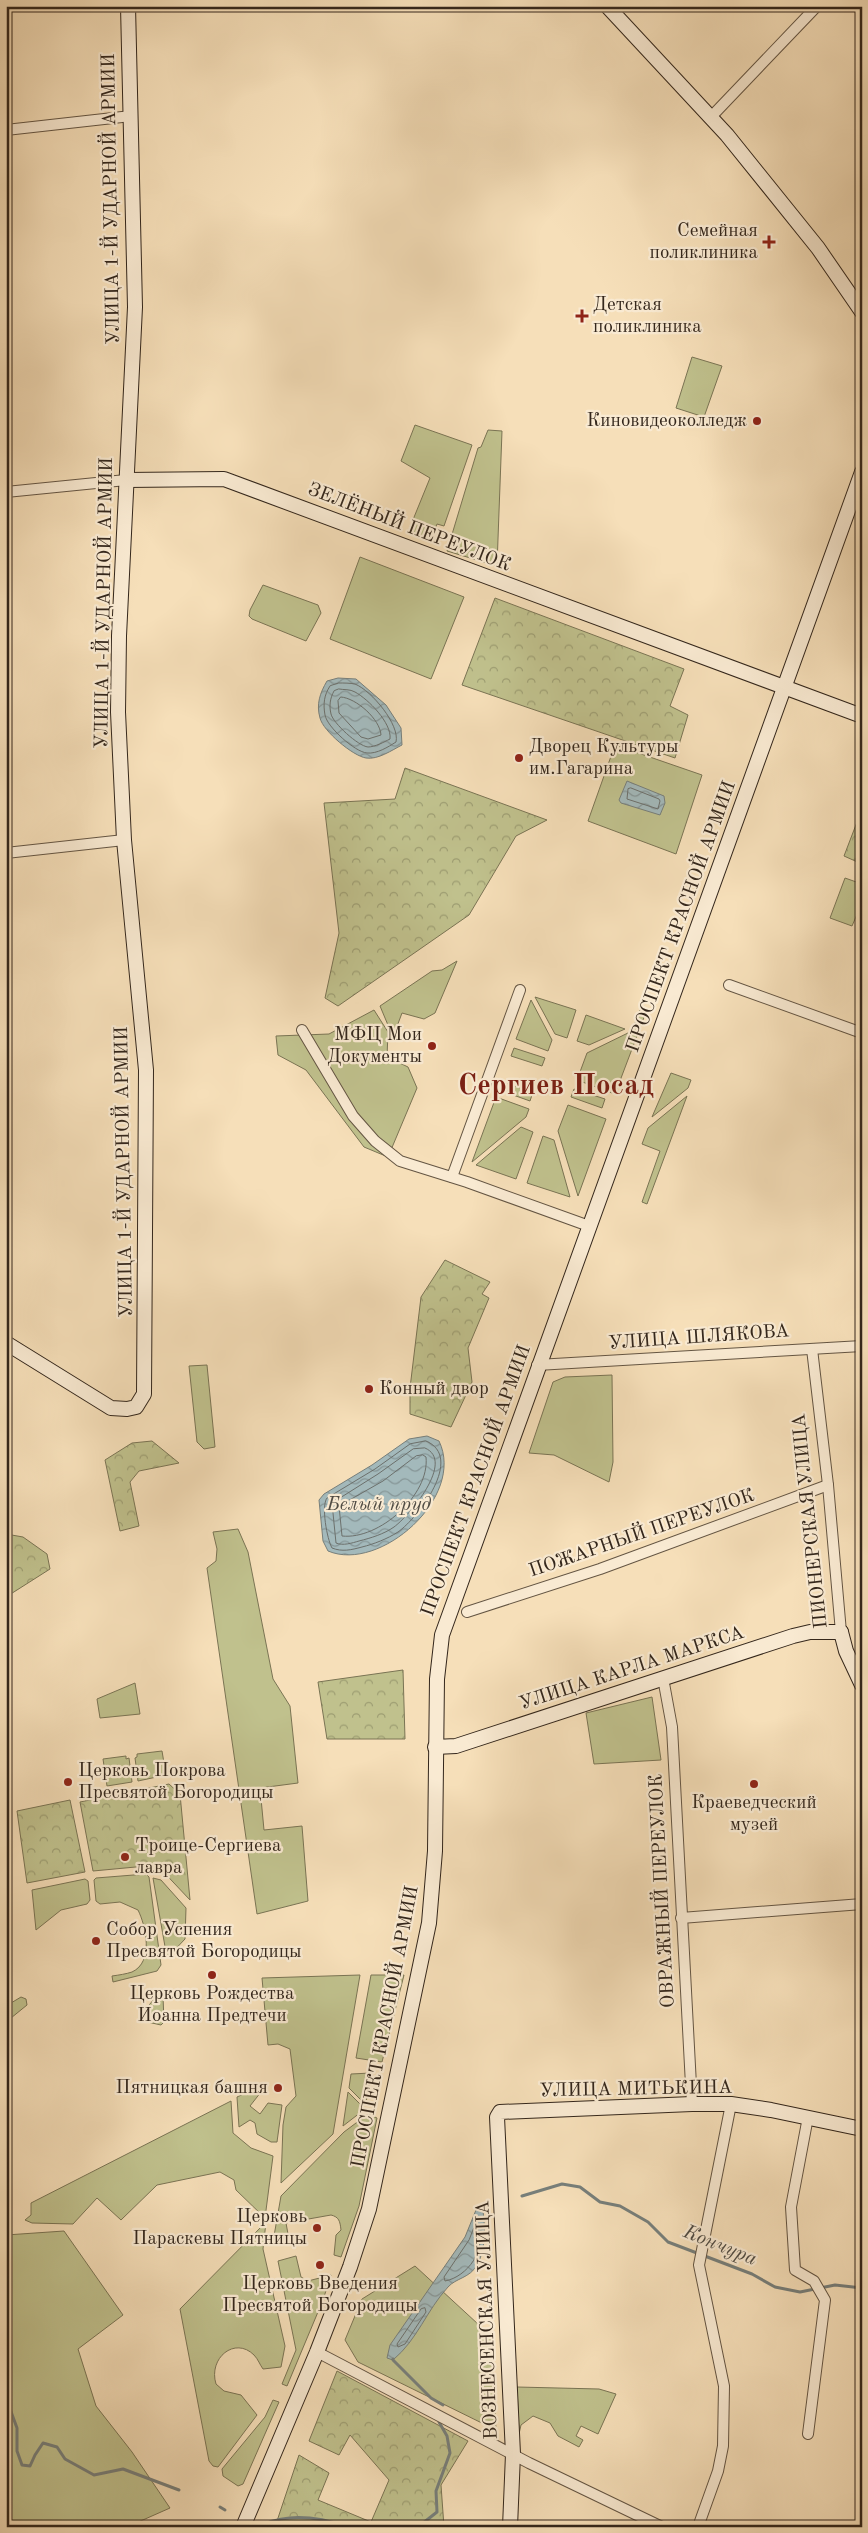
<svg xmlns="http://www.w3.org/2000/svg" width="868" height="2533" font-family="'Old Standard TT',serif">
	<defs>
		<pattern id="forest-crowns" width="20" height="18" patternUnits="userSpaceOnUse" patternTransform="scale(1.25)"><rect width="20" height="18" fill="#c0c18d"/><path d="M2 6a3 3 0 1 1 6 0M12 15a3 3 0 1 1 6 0" fill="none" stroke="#9d9d72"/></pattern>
		<pattern id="water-waves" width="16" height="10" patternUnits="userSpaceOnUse" patternTransform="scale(1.25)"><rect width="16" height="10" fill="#a3b9bb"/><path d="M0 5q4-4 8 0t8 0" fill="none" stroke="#869697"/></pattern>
	</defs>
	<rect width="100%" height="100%" fill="#f6dfb9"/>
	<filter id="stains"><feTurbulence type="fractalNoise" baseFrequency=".004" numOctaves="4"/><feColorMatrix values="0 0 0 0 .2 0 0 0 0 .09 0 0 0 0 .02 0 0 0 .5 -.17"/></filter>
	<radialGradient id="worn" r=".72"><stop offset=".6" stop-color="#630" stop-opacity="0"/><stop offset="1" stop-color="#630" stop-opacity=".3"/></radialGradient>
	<g fill="#c0c18d" stroke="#7a7454">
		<polygon points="692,357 722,366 704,417 676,408"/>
		<polygon points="415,425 472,445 444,526 437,524 430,542 408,532 430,478 401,461"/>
		<polygon points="488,430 502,431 497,566 447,551 478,448 481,447"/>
		<polygon points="360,557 464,597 431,679 330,639"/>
		<polygon points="263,585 318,605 321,613 306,641 252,619 249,616 250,610"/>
		<polygon points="615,745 702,775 676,854 588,821"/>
		<polygon points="845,878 862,884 862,903 852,926 830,918"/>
		<polygon points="457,961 435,1013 424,1019 402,1013 393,1037 380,1006 432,971 442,970"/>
		<polygon points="535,997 576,1010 567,1038 555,1034"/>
		<polygon points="531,1000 552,1040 548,1051 516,1039"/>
		<polygon points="374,1010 388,1032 387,1057 408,1067 417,1088 388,1157 364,1147 306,1070 278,1055 276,1036 329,1034"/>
		<polygon points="640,1010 646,1012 615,1094 577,1080 587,1053 632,1031"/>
		<polygon points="586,1015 625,1029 589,1045 577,1041"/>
		<polygon points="514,1048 545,1058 542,1066 511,1056"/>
		<polygon points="671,1073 691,1080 688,1088 652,1117"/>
		<polygon points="502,1082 533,1092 530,1101 499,1090"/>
		<polygon points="574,1089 605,1099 602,1108 571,1097"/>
		<polygon points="687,1096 647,1204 642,1202 660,1151 642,1144 648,1128"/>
		<polygon points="496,1097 529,1109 526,1117 472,1162"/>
		<polygon points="568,1105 606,1119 578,1196 558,1131"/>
		<polygon points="521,1127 533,1132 516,1179 476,1165"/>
		<polygon points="543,1136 554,1140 570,1197 527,1183"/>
		<polygon points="207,1365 215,1447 204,1449 197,1442 189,1366"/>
		<polygon points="612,1375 613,1462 609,1482 554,1455 529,1453 553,1382 565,1377"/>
		<polygon points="238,1529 248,1552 273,1679 290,1706 298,1783 260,1788 264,1830 302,1826 308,1901 257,1914 207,1568 216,1561 217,1549 213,1532"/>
		<polygon points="135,1683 140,1714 100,1718 97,1699"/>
		<polygon points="652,1697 661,1760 594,1764 586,1713"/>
		<polygon points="162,1751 166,1775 138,1781 135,1758 137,1757 137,1754"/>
		<polygon points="126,1756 126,1759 129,1758 132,1782 107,1786 103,1759"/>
		<path d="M146,1874L149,1877L161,1965L157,1971L113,1982L112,1976C119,1975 126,1974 132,1972C154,1962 146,1926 138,1910L120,1902L100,1904L96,1901L94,1880L96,1878Z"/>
		<polygon points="153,1878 161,1880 186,1908 185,1939 167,1958"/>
		<polygon points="85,1879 88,1881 90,1900 87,1904 61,1910 36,1930 32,1890"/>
		<polygon points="360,1975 333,2134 281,2183 283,2125 286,2107 296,2096 290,2049 278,2044 268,2045 262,1978"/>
		<polygon points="371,1975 404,1975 382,2062 356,2058"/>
		<polygon points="163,1996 164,2022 161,2025 143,2021 143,2012 156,1997"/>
		<polygon points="21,1997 26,1999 27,2005 11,2018 6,2019 6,2006"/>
		<polygon points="371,2073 366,2103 364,2103 349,2088 351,2074"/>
		<polygon points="259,2087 261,2092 250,2106 260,2114 268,2103 282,2105 277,2142 271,2142 257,2134 255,2123 250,2120 239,2127 237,2097"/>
		<polygon points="348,2092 365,2109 343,2126"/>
		<polygon points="231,2101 233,2133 251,2148 273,2156 265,2218 236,2190 234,2180 220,2172 157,2185 121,2220 97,2198 73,2224 32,2223 25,2220 31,2215 31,2203"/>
		<path d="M368,2114L377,2118L359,2206L341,2257L334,2255L336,2235L341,2230C340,2221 339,2217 331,2215L286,2223L288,2234L274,2236L281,2196L344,2132Z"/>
		<path d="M266,2222L263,2249L285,2346L281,2367L263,2369C260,2365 258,2359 254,2355C235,2336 208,2358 216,2384L224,2391L241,2395L257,2415L218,2467L213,2466L209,2461L180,2309Z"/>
		<polygon points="64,2231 123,2315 78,2349 96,2406 132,2452 170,2508 127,2527 6,2527 6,2235"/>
		<polygon points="296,2256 301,2277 308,2281 331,2275 323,2300 287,2386 282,2384 296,2350 278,2261"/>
		<polygon points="415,2266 491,2336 496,2430 358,2362 345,2340 362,2299"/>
		<polygon points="517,2387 599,2389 616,2394 598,2434 581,2426 576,2436 583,2440 579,2447 558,2436 550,2423 533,2416 521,2425 519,2434"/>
		<polygon points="273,2400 279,2402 243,2484 238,2486 223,2476 222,2469 265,2417"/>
	</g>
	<g fill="url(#forest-crowns)" stroke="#7a7454">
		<polygon points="495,598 684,669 670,706 688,715 675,758 462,685"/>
		<polygon points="405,768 547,820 516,836 469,915 338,1006 325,998 339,933 324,803 395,799"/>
		<polygon points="862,809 862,864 844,856"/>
		<polygon points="445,1260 490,1282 482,1294 489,1298 468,1348 472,1382 451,1427 410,1414 410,1388 421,1297"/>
		<polygon points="152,1441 179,1463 139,1471 130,1482 139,1526 120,1531 105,1460 132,1443"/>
		<polygon points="6,1534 23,1537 47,1554 50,1569 6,1597"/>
		<polygon points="403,1670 405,1739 327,1739 318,1682"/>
		<polygon points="169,1784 180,1794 190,1900 157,1865 93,1871 80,1802"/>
		<polygon points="70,1800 85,1872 27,1883 17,1811"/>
		<polygon points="337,2371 468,2441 441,2485 444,2527 275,2527 299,2455 329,2473 318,2500 371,2522 389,2480 350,2435 339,2455 309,2441"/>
	</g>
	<g fill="url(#water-waves)" stroke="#777f7b">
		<path d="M338,678L356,679L386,705L401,728L402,745C392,750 378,760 366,758C353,756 323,731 320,718C316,704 320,693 327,681Z"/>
		<polygon points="627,781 664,796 665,803 660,815 621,803 619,800"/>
		<path d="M427,1436L439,1441C466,1497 380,1573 328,1551L323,1541L319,1500L324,1494L372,1465L409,1439Z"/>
		<path d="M482,2204C485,2223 487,2247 477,2265C470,2278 456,2278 448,2287C426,2311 418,2339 393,2360L387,2358L390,2345L465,2237L476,2210Z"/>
	</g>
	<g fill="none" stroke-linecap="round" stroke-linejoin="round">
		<g stroke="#6c706c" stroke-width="1">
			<path d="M339,683C344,683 350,683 355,684C372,691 400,725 396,742C388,747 377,754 367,753C355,752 327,727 325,715C323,704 324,695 330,686Z"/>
			<path d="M339,689C344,690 350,689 355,692C368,699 392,723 390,739C384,742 375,747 368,747C358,746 333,723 331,714C329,706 330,698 334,691Z"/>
			<path d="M341,697C356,698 380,719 381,735L368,739L361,737L339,713L338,701Z"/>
			<polygon points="631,788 659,799 660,801 658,809 627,799 628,789"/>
			<path d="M426,1441C465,1457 418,1518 398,1532C387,1539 374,1544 362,1547C351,1550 342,1552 332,1548C327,1539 321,1506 327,1498L375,1469L410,1444Z"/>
			<path d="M425,1448C456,1461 409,1516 394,1527C384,1534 371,1538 359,1541C352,1543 343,1546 336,1543L332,1503L378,1474L413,1449Z"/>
			<path d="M423,1455L426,1457C430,1495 379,1540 342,1536L339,1506L383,1481L416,1456Z"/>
			<path d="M474,2228L477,2227C488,2249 467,2277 445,2281L444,2277L469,2240Z"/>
			<polygon points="425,2308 426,2312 405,2344 398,2347 397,2344 421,2309"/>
		</g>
		<g stroke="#777f7b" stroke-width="3">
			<polyline points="522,2196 562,2184 580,2187 600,2202 620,2206 648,2222 668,2242 752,2274 775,2287 800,2292 835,2285 862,2288"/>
			<polyline points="393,2359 393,2360 431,2398 443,2405"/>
			<polyline points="6,2398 17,2428 17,2451 22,2465 30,2466 35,2455 43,2443 57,2447 65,2459 94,2475 123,2469 179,2490"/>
			<polyline points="220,2507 225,2510"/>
			<path d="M265,2524C291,2513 322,2518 348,2527"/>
			<polyline points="418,2527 437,2512 436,2491 450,2453 447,2436 439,2422"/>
		</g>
		<defs>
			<g id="street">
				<polyline points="711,117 817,6"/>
				<polyline points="6,130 131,116"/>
				<polyline points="6,492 126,480"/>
				<polyline points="6,853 124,840"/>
				<polyline points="729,985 862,1033"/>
				<polyline points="302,1030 353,1116 375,1141 400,1161 467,1182 589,1226"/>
				<polyline points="452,1177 520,990"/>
				<polyline points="812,1349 828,1485 841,1632"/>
				<polyline points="537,1365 862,1346"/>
				<polyline points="467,1612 600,1569 828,1485"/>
				<polyline points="663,1678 672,1727 692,2104"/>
				<polyline points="681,1918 862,1904"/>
				<polyline points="808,2117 791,2207 795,2270 814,2281 825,2300 808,2434"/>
				<polyline points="317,2352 529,2463 662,2527"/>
				<polyline points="698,2527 718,2471 723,2446 724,2386 699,2265 731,2104"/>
			</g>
			<g id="secondary">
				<polyline points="607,6 727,135 818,248 862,312"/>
				<polyline points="126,480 224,479 862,716"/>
				<polyline points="6,1343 111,1408 127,1409 136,1407 144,1394 146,1070 124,840 118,712 119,636 135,307 128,6"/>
				<polyline points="841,1632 846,1651 862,1685"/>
				<polyline points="435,1747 456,1746 793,1636 810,1632 841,1632"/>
				<polyline points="243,2527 317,2352 350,2267 369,2209 429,1923 435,1851 437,1679 442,1635 862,472"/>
				<polyline points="510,2527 513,2454 497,2117 500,2112 692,2104 731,2104 771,2110 862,2129"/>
			</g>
		</defs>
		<use href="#street" stroke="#645543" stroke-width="12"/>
		<use href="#secondary" stroke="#34271c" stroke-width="16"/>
		<use href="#street" stroke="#f9ead2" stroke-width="10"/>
		<use href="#secondary" stroke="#f9ead2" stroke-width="14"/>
	</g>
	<g fill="#8f2418" stroke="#f9ead2" stroke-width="2">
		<path d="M766.5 234.5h5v5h5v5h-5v5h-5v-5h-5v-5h5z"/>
		<path d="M579.5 308.5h5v5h5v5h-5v5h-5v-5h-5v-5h5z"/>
		<circle cx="757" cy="421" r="5"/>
		<circle cx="519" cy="758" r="5"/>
		<circle cx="432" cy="1046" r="5"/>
		<circle cx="369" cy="1389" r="5"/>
		<circle cx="68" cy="1782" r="5"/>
		<circle cx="754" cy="1784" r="5"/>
		<circle cx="125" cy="1857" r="5"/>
		<circle cx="96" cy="1941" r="5"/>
		<circle cx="212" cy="1975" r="5"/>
		<circle cx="278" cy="2088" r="5"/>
		<circle cx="317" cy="2228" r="5"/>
		<circle cx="320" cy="2265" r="5"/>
	</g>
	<g text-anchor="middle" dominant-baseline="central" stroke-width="4.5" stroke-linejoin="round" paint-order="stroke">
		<g font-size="19" fill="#34271c" stroke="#f9ead2">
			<text transform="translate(112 199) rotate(-91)">УЛИЦА 1-Й УДАРНОЙ АРМИИ</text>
			<text transform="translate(409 528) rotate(21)">ЗЕЛЁНЫЙ ПЕРЕУЛОК</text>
			<text transform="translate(105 603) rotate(-89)">УЛИЦА 1-Й УДАРНОЙ АРМИИ</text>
			<text transform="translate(682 917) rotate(-70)">ПРОСПЕКТ КРАСНОЙ АРМИИ</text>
			<text transform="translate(125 1172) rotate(-91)">УЛИЦА 1-Й УДАРНОЙ АРМИИ</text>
			<text transform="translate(699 1338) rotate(-4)">УЛИЦА ШЛЯКОВА</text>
			<text transform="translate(477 1481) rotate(-70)">ПРОСПЕКТ КРАСНОЙ АРМИИ</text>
			<text transform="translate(811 1521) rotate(-96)">ПИОНЕРСКАЯ УЛИЦА</text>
			<text transform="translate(642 1534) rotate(-19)">ПОЖАРНЫЙ ПЕРЕУЛОК</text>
			<text transform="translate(632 1669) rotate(-18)">УЛИЦА КАРЛА МАРКСА</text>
			<text transform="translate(663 1891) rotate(-93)">ОВРАЖНЫЙ ПЕРЕУЛОК</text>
			<text transform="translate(386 2027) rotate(-79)">ПРОСПЕКТ КРАСНОЙ АРМИИ</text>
			<text transform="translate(636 2090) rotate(-1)">УЛИЦА МИТЬКИНА</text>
			<text transform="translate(488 2320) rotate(-92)">ВОЗНЕСЕНСКАЯ УЛИЦА</text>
		</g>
		<g font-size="19" fill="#34271c" stroke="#f9ead2" text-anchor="start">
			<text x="758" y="231" text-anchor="end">Семейная<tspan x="758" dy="22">поликлиника</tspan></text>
			<text x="593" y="305">Детская<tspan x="593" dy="22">поликлиника</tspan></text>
			<text x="747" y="421" text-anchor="end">Киновидеоколледж</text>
			<text x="529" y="747">Дворец Культуры<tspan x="529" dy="22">им.Гагарина</tspan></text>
			<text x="422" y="1035" text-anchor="end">МФЦ Мои<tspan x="422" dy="22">Документы</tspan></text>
			<text x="379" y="1389">Конный двор</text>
			<text x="78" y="1771">Церковь Покрова<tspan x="78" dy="22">Пресвятой Богородицы</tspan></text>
			<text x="754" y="1803" text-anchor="middle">Краеведческий<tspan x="754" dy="22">музей</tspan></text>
			<text x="135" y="1846">Троице-Сергиева<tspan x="135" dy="22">лавра</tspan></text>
			<text x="106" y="1930">Собор Успения<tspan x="106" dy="22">Пресвятой Богородицы</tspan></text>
			<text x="212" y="1994" text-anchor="middle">Церковь Рождества<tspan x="212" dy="22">Иоанна Предтечи</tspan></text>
			<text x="268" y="2088" text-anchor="end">Пятницкая башня</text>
			<text x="307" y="2217" text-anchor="end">Церковь<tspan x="307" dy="22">Параскевы Пятницы</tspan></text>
			<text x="320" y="2284" text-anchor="middle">Церковь Введения<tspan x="320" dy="22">Пресвятой Богородицы</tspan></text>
		</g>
		<g font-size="20" font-style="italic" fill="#504c44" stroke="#f9ead2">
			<text x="379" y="1505">Белый пруд</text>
			<text transform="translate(720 2246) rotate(22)">Кончура</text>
		</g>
		<g font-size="29" font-weight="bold" fill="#7a1f14" stroke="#f9ead2">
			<text x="556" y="1086">Сергиев Посад</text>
		</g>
	</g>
	<rect width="868" height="2533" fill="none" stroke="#f6dfb9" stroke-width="25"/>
	<rect x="8" y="8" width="853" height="2518" fill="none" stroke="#34271c" stroke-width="2.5"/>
	<rect x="12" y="12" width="843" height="2508" fill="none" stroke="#34271c"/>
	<rect width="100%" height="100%" filter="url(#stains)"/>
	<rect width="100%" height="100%" fill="url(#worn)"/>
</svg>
